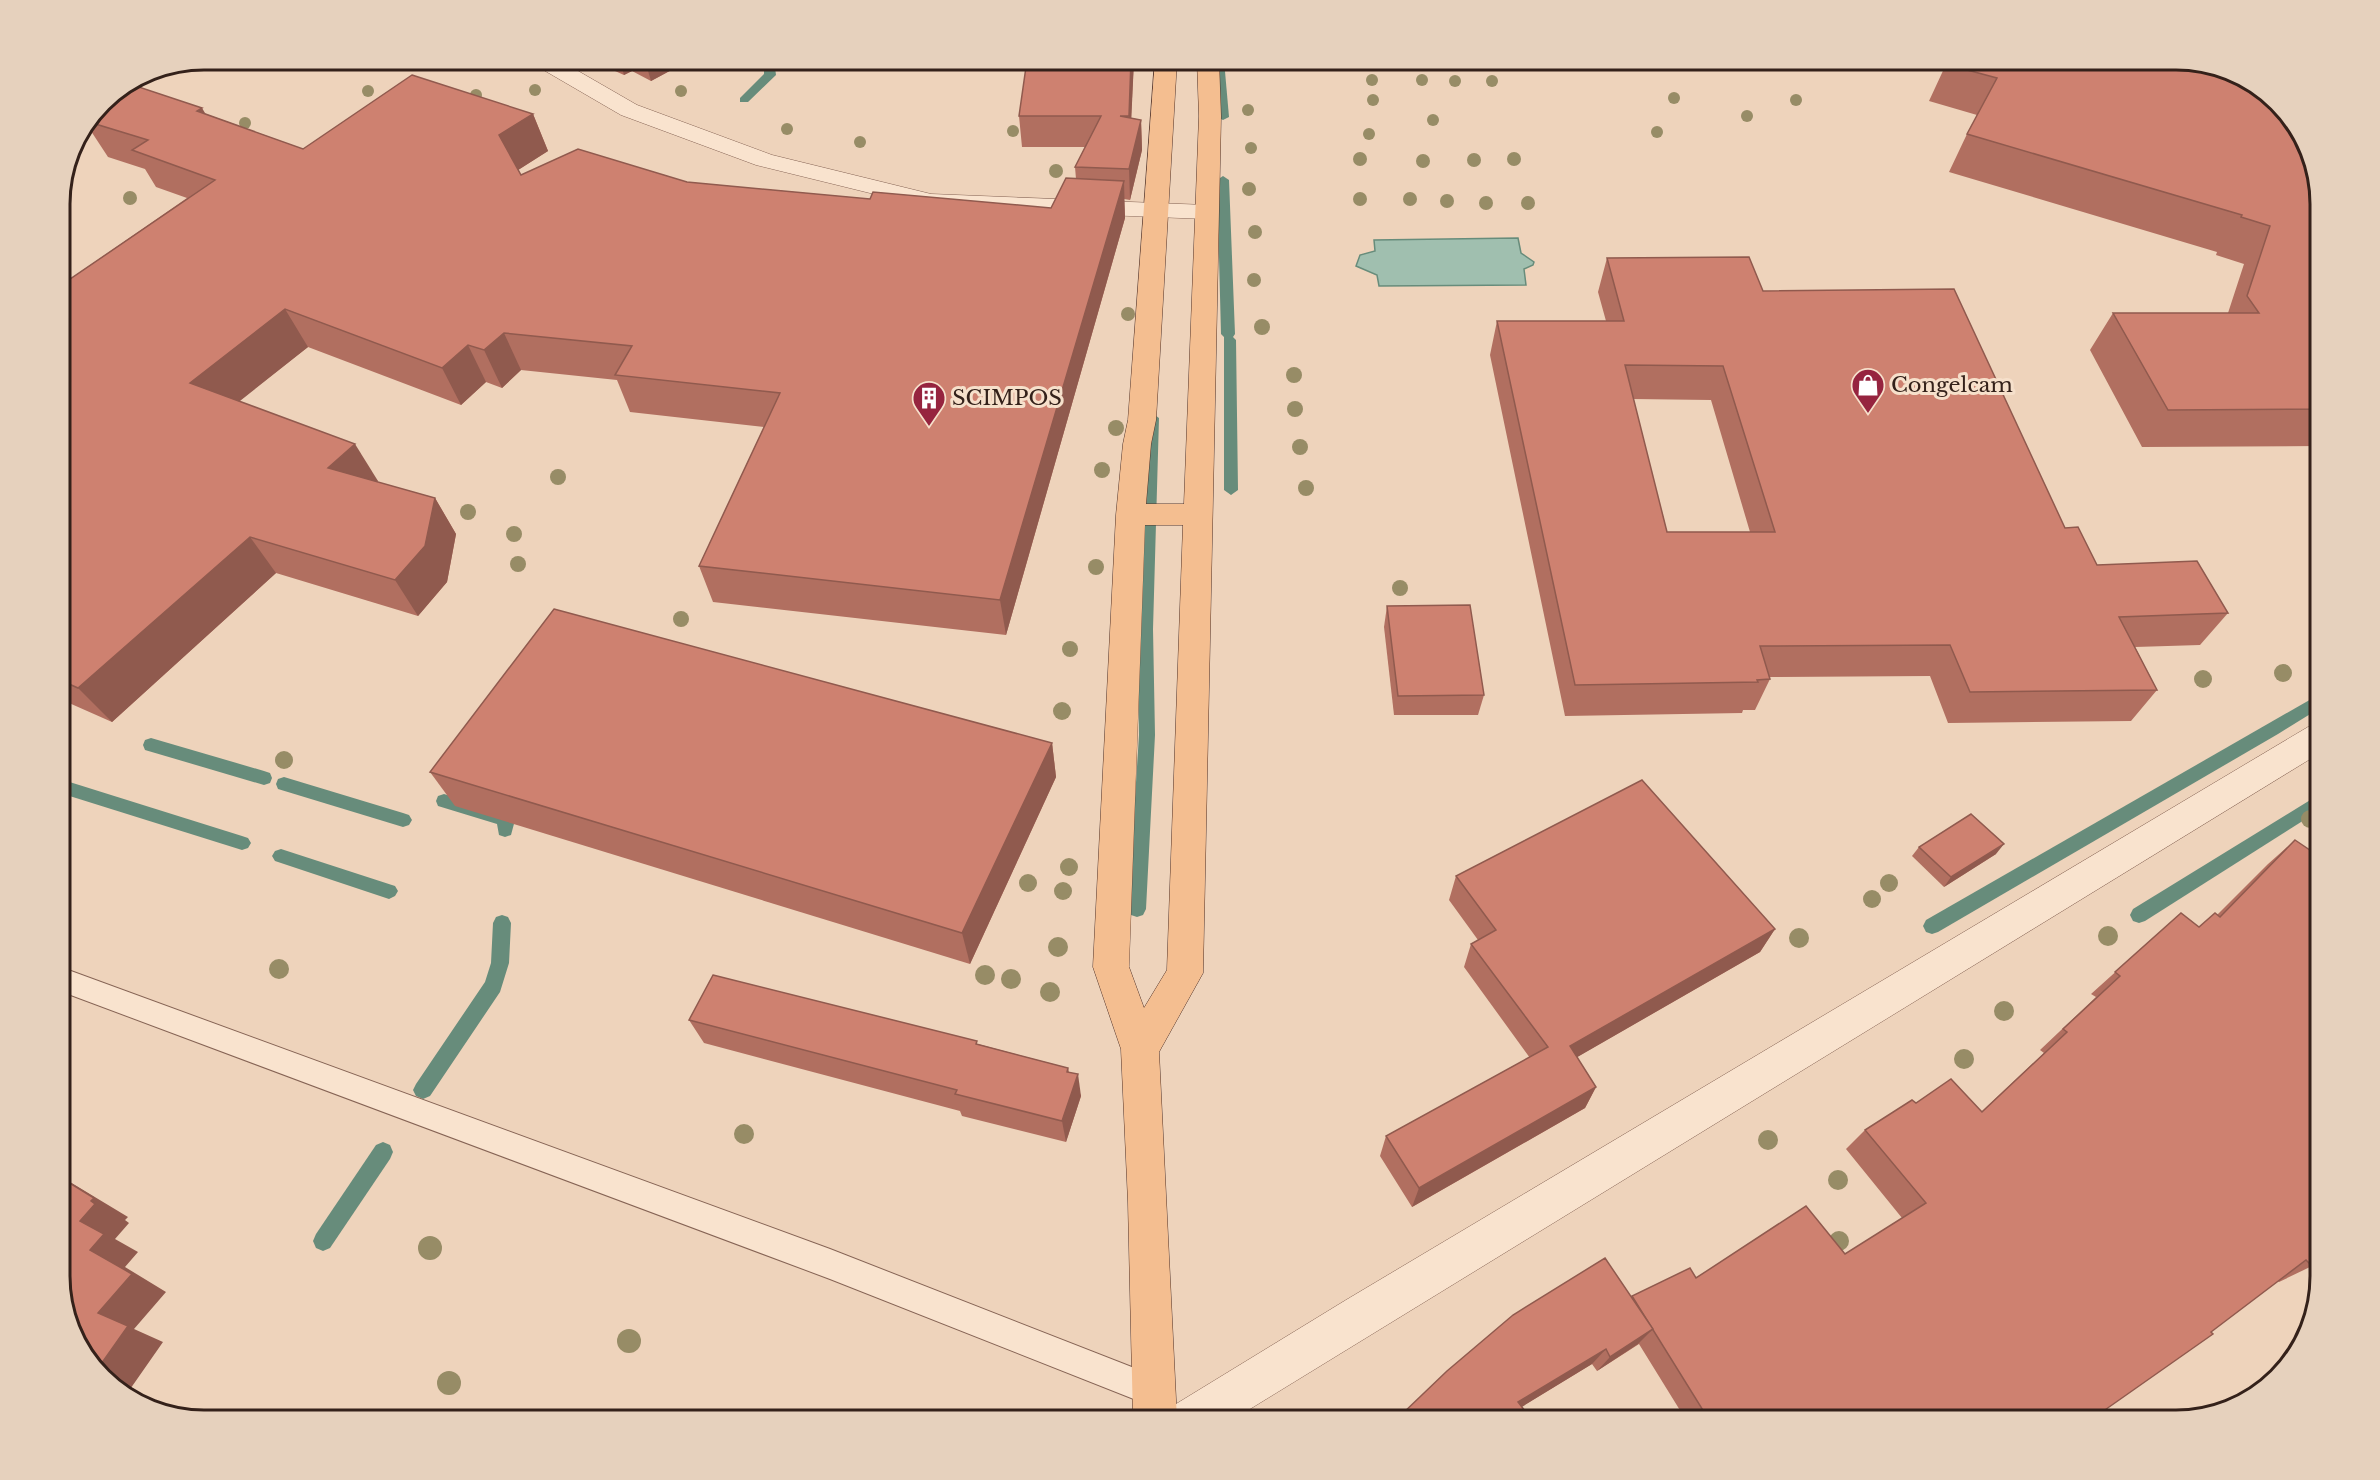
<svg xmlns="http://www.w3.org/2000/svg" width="2380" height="1480" font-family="'Libre Baskerville',serif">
	<rect width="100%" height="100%" fill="#eed3bb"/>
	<polygon fill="#a0bfaf" stroke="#678c7b" stroke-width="1.5" points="1518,238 1521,253 1534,262 1533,265 1524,269 1526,285 1379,286 1377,275 1356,266 1360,255 1375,251 1374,240"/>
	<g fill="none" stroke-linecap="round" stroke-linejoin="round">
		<g fill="#678c7b" fill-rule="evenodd">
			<polygon points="764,60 774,60 776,75 748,102 740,102 740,98 764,74"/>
			<polygon points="1214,60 1224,60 1229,117 1223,120 1217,117"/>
			<polygon points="1223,176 1229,180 1235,334 1233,337 1236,340 1238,490 1231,495 1224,490 1224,337 1221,334 1217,180"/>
			<polygon points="1152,413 1159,418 1153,629 1155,735 1146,909 1143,915 1137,917 1131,915 1128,909 1139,735 1137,629 1145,418"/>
			<polygon points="2320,694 2320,708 2278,734 1938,932 1932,934 1926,932 1923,926 1926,920"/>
			<polygon points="151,738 264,771 270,773 272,778 270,783 264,785 145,750 143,745 145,740"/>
			<polygon points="284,777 403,813 409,815 412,820 409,825 403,827 278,789 276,784 278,779"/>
			<polygon points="60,779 242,836 248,838 251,843 248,848 242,850 60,793"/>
			<polygon points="444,794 512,815 515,820 511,835 505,837 499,835 497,824 438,806 436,801 438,796"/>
			<polygon points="2320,794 2320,810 2145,921 2139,923 2133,921 2130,915 2133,909"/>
			<polygon points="281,849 395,886 398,891 395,896 389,899 275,861 272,856 275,851"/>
			<polygon points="502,915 508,917 511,923 509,963 500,992 430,1096 423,1099 416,1096 413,1090 416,1084 485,982 491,963 493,923 496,917"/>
			<polygon points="383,1142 390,1145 393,1152 390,1159 330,1248 323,1251 316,1248 313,1241 316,1234 376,1145"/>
		</g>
		<defs>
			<polygon id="lane" points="60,967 830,1249 1165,1380 1170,1391 1165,1402 1154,1407 830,1279 60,991"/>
			<g id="street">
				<polygon points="532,60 559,60 637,105 772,155 931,194 1206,205 1215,207 1218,212 1215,217 1206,219 931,208 756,165 621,115 535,65"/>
				<polygon points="2320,723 2320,753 1232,1420 1170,1420 1176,1404 1346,1300 2308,727"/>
			</g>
			<path id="primary" d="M1155,60H1177L1156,420L1151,444L1146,504H1184L1199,116L1197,60H1219L1221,116L1203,973L1159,1052L1177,1420H1133L1128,1202L1121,1049L1093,967L1116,515L1123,444L1128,420ZM1145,525H1183L1167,970L1144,1008L1129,967Z"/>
		</defs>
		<use href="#lane" stroke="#866455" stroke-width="2"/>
		<use href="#street" stroke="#866455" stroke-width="1"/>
		<use href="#primary" stroke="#53342a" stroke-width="1"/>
		<use href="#lane" fill="#f9e3ce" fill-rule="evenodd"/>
		<use href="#street" fill="#f9e3ce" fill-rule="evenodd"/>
		<use href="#primary" fill="#f4be90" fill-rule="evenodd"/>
	</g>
	<g fill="#978c66">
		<circle cx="1372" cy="80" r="6"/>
		<circle cx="1422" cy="80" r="6"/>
		<circle cx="1455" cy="81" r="6"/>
		<circle cx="1492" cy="81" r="6"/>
		<circle cx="535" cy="90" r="6"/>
		<circle cx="368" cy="91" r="6"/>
		<circle cx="681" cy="91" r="6"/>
		<circle cx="476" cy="95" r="6"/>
		<circle cx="1674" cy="98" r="6"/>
		<circle cx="1373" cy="100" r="6"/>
		<circle cx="1796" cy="100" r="6"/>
		<circle cx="1248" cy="110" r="6"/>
		<circle cx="1747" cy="116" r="6"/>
		<circle cx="1433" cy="120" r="6"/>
		<circle cx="245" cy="123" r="6"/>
		<circle cx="787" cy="129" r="6"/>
		<circle cx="1013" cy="131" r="6"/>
		<circle cx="1657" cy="132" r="6"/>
		<circle cx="1369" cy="134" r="6"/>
		<circle cx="860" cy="142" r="6"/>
		<circle cx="1251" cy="148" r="6"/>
		<circle cx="1360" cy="159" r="7"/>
		<circle cx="1514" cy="159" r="7"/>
		<circle cx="1474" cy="160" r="7"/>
		<circle cx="1423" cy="161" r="7"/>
		<circle cx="1056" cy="171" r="7"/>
		<circle cx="1249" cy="189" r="7"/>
		<circle cx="130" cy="198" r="7"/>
		<circle cx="1360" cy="199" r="7"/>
		<circle cx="1410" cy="199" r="7"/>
		<circle cx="1447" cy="201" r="7"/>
		<circle cx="1486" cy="203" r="7"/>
		<circle cx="1528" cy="203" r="7"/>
		<circle cx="1255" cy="232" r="7"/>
		<circle cx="1254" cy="280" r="7"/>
		<circle cx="1128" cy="314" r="7"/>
		<circle cx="1262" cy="327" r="8"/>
		<circle cx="1294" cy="375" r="8"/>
		<circle cx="1295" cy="409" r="8"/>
		<circle cx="1116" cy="428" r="8"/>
		<circle cx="1300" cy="447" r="8"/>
		<circle cx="1102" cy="470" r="8"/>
		<circle cx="558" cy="477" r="8"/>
		<circle cx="1306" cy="488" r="8"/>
		<circle cx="468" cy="512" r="8"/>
		<circle cx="514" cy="534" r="8"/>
		<circle cx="518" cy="564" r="8"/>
		<circle cx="1096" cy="567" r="8"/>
		<circle cx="1400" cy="588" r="8"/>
		<circle cx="681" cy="619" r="8"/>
		<circle cx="1070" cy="649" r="8"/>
		<circle cx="2283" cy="673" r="9"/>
		<circle cx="2203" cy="679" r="9"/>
		<circle cx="1062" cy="711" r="9"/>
		<circle cx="284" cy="760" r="9"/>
		<circle cx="2310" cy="819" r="9"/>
		<circle cx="1069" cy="867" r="9"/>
		<circle cx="1028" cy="883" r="9"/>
		<circle cx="1889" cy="883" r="9"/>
		<circle cx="1063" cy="891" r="9"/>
		<circle cx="1872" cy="899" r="9"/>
		<circle cx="2108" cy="936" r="10"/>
		<circle cx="1799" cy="938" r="10"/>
		<circle cx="1058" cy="947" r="10"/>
		<circle cx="279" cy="969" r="10"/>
		<circle cx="985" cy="975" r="10"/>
		<circle cx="1011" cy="979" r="10"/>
		<circle cx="1050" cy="992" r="10"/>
		<circle cx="2004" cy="1011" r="10"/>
		<circle cx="1964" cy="1059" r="10"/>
		<circle cx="744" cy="1134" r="10"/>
		<circle cx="1768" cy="1140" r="10"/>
		<circle cx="1838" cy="1180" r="10"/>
		<circle cx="1839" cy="1241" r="10"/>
		<circle cx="430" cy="1248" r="12"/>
		<circle cx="629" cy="1341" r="12"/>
		<circle cx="449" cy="1383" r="12"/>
	</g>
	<g fill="#b16f60" fill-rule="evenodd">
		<polygon points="599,60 690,60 651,81 632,71 624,75 606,67"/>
		<polygon points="1134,60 1131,118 1141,120 1142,150 1130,200 1124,199 1125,218 1006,635 713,602 699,566 764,427 630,412 617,380 521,370 502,388 486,382 461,405 308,347 239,401 378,481 377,482 435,498 456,534 447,582 418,616 276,573 112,722 60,699 60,286 187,198 156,187 145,169 108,157 87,125 96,112 206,114 303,149 533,114 548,151 518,170 521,175 687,182 870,199 1051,208 1076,179 1075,167 1085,147 1022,147 1019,116"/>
		<polygon points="1948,60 2320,195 2320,446 2142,447 2090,350 2113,313 2228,313 2244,264 2216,255 2217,252 1949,172 1967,134 1977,115 1929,101"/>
		<path d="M1607,258L1763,291L2065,528L2097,565L2228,613L2200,645L2135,647L2157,690L2131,721L1948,723L1930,676L1770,677V679L1755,710H1743L1742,713L1565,716L1490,355L1497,321H1606L1598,292ZM1633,399L1711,400L1750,532H1667Z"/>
		<polygon points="1387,606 1484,695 1478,715 1394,715 1384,627"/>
		<polygon points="1052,743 1056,777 970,964 455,806 430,772"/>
		<polygon points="2295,840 2312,1266 2279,1282 2278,1281 2102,1412 2092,1420 1686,1420 1639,1344 1597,1371 1592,1364 1521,1407 1532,1420 1398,1420 1400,1416 1632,1296 1696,1278 1845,1254 1902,1218 1846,1149 1865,1130 1916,1103 1982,1111 2044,1053 2040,1050 2096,997 2091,994 2181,913 2199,927 2217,915 2268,864"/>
		<polygon points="1919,847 1996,854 1944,887 1912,856"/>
		<polygon points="1456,876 1775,929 1760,952 1577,1057 1596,1087 1585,1108 1412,1207 1380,1156 1386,1136 1530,1058 1464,967 1471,944 1478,940 1449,900"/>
		<polygon points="689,1020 978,1044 1068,1068 1069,1072 1081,1096 1066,1142 962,1116 960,1111 704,1043"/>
	</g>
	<g fill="#905a4e">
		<polygon points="620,60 628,60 632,71 624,75"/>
		<polygon points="654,60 690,60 651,81 646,64"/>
		<polygon points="1131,60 1134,60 1130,147 1129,116"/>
		<polygon points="202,108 224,145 197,111"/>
		<polygon points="533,114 548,151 515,172 499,135"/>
		<polygon points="1141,120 1142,150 1130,200 1129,169"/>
		<polygon points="1124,181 1125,218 1006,635 1000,600"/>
		<polygon points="285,309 308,347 216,420 190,383"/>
		<polygon points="504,333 521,370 502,388 484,350"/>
		<polygon points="468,345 486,382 461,405 442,368"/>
		<polygon points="355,444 378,481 352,505 328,468"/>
		<polygon points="435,498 456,534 447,582 418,616 395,580"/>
		<polygon points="250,537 276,573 112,722 78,688"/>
		<polygon points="1052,743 1056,777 970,964 962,933"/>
		<polygon points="2004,844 1996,854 1944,887 1951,877"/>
		<polygon points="1775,929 1760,952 1560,1067 1570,1046"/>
		<polygon points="1078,1074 1081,1096 1066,1142 1062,1121"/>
		<polygon points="1596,1087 1585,1108 1412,1207 1419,1188"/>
		<polygon points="60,1176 128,1217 125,1220 129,1223 115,1239 138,1252 125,1267 166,1292 134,1329 163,1342 126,1395 99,1368 98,1313 90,1250 80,1221"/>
		<polygon points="1653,1329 1638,1344 1597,1371 1610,1357"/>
		<polygon points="1606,1349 1592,1364 1507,1416 1518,1402"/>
	</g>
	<g fill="#ce8170" stroke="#905a4e" stroke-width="1.5" fill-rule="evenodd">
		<polygon points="638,60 654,60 646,64"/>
		<polygon points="1027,60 1131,60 1129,116 1120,116 1141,120 1129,169 1075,167 1101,116 1019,116"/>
		<polygon points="1948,60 2176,60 2248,80 2300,132 2320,195 2320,409 2168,410 2113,313 2259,313 2247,296 2270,226 2241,217 2242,215 1967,134 1997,78 1945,64"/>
		<polygon points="412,75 533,114 499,135 521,175 578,149 687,182 870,199 873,192 1051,208 1066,178 1124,181 1000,600 699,566 780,393 615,375 632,346 504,333 484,350 468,345 442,368 285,309 190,383 355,444 328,468 435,498 425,546 395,580 250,537 78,688 60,680 60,286 215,180 132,150 148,140 89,122 96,112 136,86 202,108 197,111 303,149"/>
		<path d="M1749,257L1763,291L1954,289L2065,528L2078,527L2097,565L2197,561L2228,613L2119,617L2157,690L1970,692L1950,645L1760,646L1770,679L1757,680L1758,682L1575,685L1497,321H1624L1607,258ZM1625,365L1723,366L1775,532H1667Z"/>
		<polygon points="1470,605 1484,695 1398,696 1387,606"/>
		<polygon points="554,609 1052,743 962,933 430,772"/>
		<polygon points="1642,780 1775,929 1570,1046 1596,1087 1419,1188 1386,1136 1548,1047 1471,944 1496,930 1456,876"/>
		<polygon points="1971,814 2004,844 1951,877 1919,847"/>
		<polygon points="2295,840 2320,857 2320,1258 2312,1266 2306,1260 2211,1332 2213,1334 2102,1412 2092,1420 1709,1420 1632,1296 1690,1268 1696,1278 1806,1206 1845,1254 1926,1203 1865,1130 1912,1100 1916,1103 1951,1079 1982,1112 2067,1032 2063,1029 2120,976 2115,972 2181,913 2199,927 2215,913 2220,917"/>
		<polygon points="713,975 977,1041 976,1044 1068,1068 1067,1072 1078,1074 1062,1121 955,1094 957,1090 689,1020"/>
		<polygon points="60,1177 94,1198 91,1201 95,1204 80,1221 104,1234 90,1250 132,1274 98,1313 128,1326 99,1367 80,1348 60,1285"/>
		<polygon points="1605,1258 1653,1329 1610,1357 1606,1349 1518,1402 1532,1420 1402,1420 1403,1419 1400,1416 1447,1371 1513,1315"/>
	</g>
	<defs>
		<symbol id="shop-pin" viewBox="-11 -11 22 30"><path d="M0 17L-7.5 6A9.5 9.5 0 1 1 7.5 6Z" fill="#96243f" stroke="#f6e0cb"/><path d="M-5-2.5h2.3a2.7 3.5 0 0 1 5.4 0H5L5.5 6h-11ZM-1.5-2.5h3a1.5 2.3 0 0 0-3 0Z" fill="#fff"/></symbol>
		<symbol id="building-pin" viewBox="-11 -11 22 30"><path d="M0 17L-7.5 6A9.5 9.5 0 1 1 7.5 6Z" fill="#96243f" stroke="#f6e0cb"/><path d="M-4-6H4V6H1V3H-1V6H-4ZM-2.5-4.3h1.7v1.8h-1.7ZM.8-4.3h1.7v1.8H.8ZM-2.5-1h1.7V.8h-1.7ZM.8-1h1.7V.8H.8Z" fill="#fff"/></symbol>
	</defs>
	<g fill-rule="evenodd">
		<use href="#shop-pin" x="1849" y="366" width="38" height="52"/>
		<use href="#building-pin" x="910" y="379" width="38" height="52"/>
	</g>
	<g text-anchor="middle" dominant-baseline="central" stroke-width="6" stroke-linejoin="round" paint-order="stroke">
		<g font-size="21" fill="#34211a" stroke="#f6e0cb" text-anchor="start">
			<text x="1891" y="385">Congelcam</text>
			<text x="952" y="398">SCIMPOS</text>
		</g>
	</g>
	<path d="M0 0H2380V1480H0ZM204 70H2176A134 134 0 0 1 2310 204V1276A134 134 0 0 1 2176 1410H204A134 134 0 0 1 70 1276V204A134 134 0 0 1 204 70Z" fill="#e6d1bd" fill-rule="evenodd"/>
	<path fill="none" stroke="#34211a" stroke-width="3" d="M204 70H2176A134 134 0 0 1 2310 204V1276A134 134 0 0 1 2176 1410H204A134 134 0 0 1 70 1276V204A134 134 0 0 1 204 70Z"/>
</svg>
